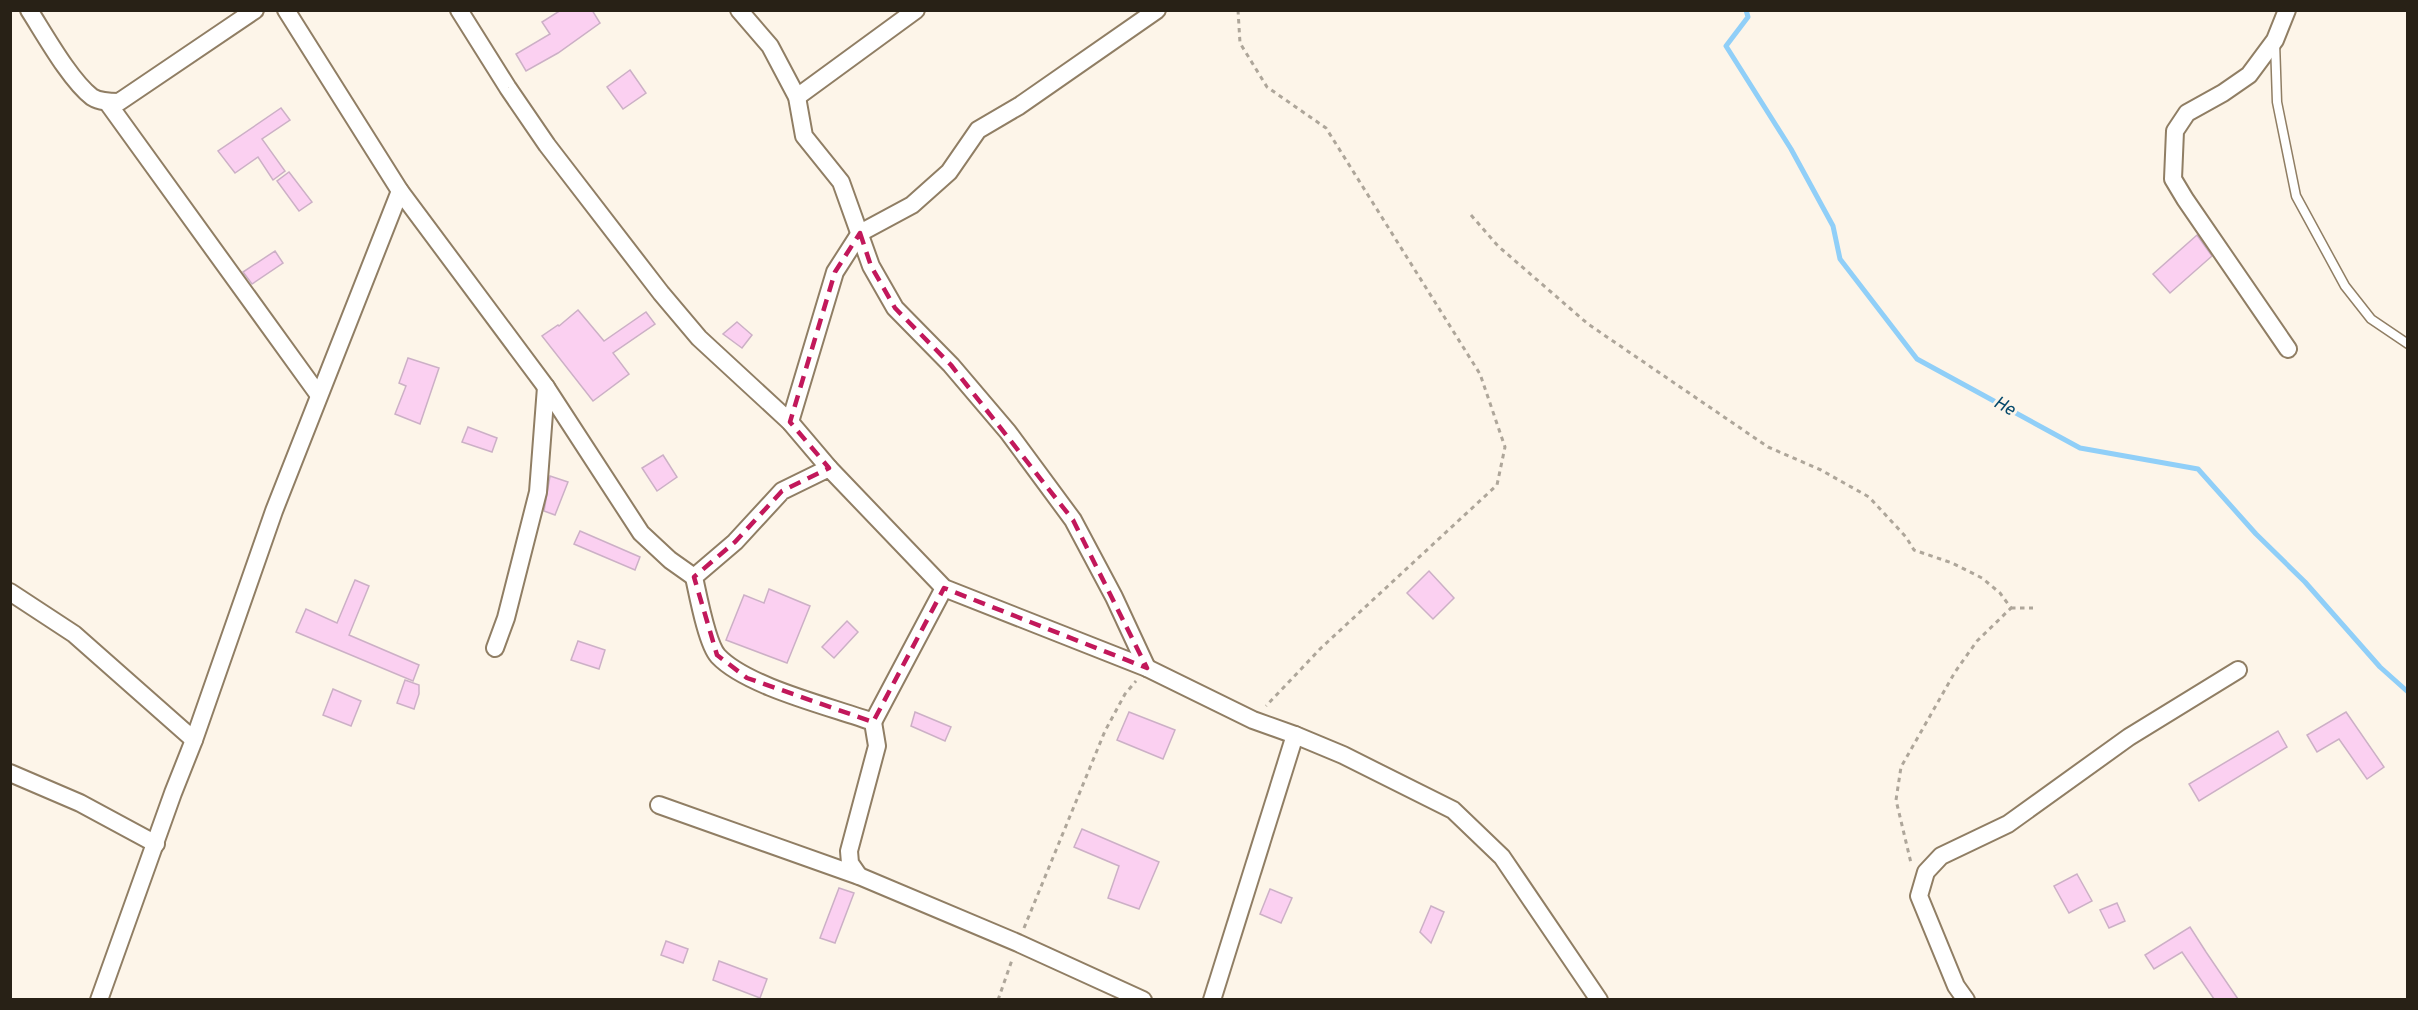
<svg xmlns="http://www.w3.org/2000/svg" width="2418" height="1010" font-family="Overpass,sans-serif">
	<rect width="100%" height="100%" fill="#fdf5e9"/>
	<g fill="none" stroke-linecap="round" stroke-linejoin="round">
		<polyline stroke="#90cff8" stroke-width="5" points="1746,10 1748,17 1726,46 1791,149 1833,226 1840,259 1917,359 2080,448 2198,469 2256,534 2305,582 2380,667 2408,692"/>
	</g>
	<g fill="#fbd0f1" stroke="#ccb0c6" stroke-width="1.5">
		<polygon points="561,10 592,10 600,23 558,53 526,71 516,54 550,34 542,22"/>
		<polygon points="630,70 646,93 623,109 607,87"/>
		<polygon points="281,108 290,120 262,139 285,171 273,180 258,157 235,173 218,151"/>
		<polygon points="289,172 312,202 299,211 277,181"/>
		<polygon points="2197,235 2212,256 2170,293 2153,274"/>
		<polygon points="275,251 283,263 252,284 243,272"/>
		<polygon points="578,310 604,341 646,312 655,324 613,353 629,374 593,401 542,336 558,325 559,326"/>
		<polygon points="737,322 752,335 742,348 723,334"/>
		<polygon points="408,358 439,368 420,424 395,414 406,386 399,383"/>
		<polygon points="468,427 497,438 492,452 462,442"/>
		<polygon points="663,455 677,477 657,491 642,468"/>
		<polygon points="550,476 568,482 555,515 544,511"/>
		<polygon points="580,531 640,557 635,570 574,544"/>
		<polygon points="1429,571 1454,598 1433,619 1407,593"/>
		<polygon points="355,580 369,586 349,635 419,665 413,681 296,632 306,609 337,623"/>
		<polygon points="769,589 810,606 787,663 726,640 744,595 764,603"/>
		<polygon points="847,621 858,632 834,658 822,647"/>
		<polygon points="578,641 605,650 599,669 571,660"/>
		<polygon points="405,680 419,685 419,694 414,709 397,703"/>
		<polygon points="333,689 361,701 351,726 323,715"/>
		<polygon points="915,712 951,727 945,741 911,726"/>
		<polygon points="1129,712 1175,730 1163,759 1117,740"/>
		<polygon points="2346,712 2384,767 2367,779 2339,739 2317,752 2307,735"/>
		<polygon points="2278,731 2287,747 2199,801 2189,784"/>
		<polygon points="1082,829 1159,862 1139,909 1108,898 1119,866 1074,847"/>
		<polygon points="2077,874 2092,901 2069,913 2054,886"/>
		<polygon points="839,888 854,893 835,943 820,938"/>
		<polygon points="1270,889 1292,898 1281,923 1260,914"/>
		<polygon points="2117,903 2125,921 2109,928 2100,910"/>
		<polygon points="1431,906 1444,912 1431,943 1420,932"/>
		<polygon points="2190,927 2206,952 2238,999 2214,999 2182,952 2154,969 2145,955"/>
		<polygon points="666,941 688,949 683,963 661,955"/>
		<polygon points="719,961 767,979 760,998 713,980"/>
	</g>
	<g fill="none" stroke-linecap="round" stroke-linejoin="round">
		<defs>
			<polyline id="lane" points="2275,42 2277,102 2296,196 2345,286 2371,319 2408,344"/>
			<g id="street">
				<path d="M29,10C45,35 70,80 92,97C100,102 110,102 119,102L255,10"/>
				<polyline points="286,10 400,191 546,387 641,533 670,560 694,577"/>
				<polyline points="459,10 508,88 547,145 661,293 699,338 790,422 829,468"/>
				<polyline points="739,10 770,46 797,97 804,136 841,182 871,266 895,308 951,365 1008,432 1073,520 1114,597 1147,668"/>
				<polyline points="2287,10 2275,40 2249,75 2223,93 2187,113 2175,131 2173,179 2185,199 2288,349"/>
				<polyline points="797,97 916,10"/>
				<polyline points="107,102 318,394"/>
				<polyline points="790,422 835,272 860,233 912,205 949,172 978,130 1019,106 1157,10"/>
				<polyline points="10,592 74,634 194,740"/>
				<polyline points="495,648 506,618 538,492 546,387"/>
				<polyline points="873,722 944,588"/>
				<polyline points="10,773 80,803 156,844"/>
				<polyline points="659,805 859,876 1018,943 1143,1000"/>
				<path d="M859,876L850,863L849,851L877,746L873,722C832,707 747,687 718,656C707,644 698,595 694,577L735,542L782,491L829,468L944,588L1147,668L1253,720L1295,735L1343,755L1453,810L1502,857L1599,1000"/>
				<polyline points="99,1000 173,793 194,740 274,511 400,191"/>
				<polyline points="1212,1000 1295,735"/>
				<polyline points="1966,1000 1956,986 1919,896 1926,872 1941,856 2008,824 2129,737 2238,670"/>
			</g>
		</defs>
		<use href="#lane" stroke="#907e64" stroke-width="11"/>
		<use href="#street" stroke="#907e64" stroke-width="20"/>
		<g stroke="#aea69a" stroke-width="3" stroke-dasharray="4.5 4.5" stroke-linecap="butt">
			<polyline points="1238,10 1240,43 1267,87 1326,128 1480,374 1505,447 1497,485 1321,648 1266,706"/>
			<polyline points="1471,215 1498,246 1588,324 1768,447 1821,470 1869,497 1906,537 1914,550 1952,563 1982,578 2000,593 2011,608 1977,641 1955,672 1901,767 1896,800 1911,863"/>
			<polyline points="2011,608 2033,608"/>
			<polyline points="1024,928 1105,731 1125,694 1136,681"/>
			<polyline points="998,1000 1012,960"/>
		</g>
		<use href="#lane" stroke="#fff" stroke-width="8"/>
		<use href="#street" stroke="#fff" stroke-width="16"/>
	</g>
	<path fill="none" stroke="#c2185b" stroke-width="4.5" stroke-dasharray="12 8" stroke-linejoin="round" d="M860,233L871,266L895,308L951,365L1073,520L1147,668L944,588L873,722L747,678L717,655L694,577L735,542L782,491L829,468L790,422L835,272Z"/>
	<g text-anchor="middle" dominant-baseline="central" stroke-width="6" stroke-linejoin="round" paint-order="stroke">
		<g font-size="18" font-style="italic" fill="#04486a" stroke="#fdf5e9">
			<text transform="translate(2004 407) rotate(29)">He</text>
		</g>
	</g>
	<rect width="2418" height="1010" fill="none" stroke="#282116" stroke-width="24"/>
</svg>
